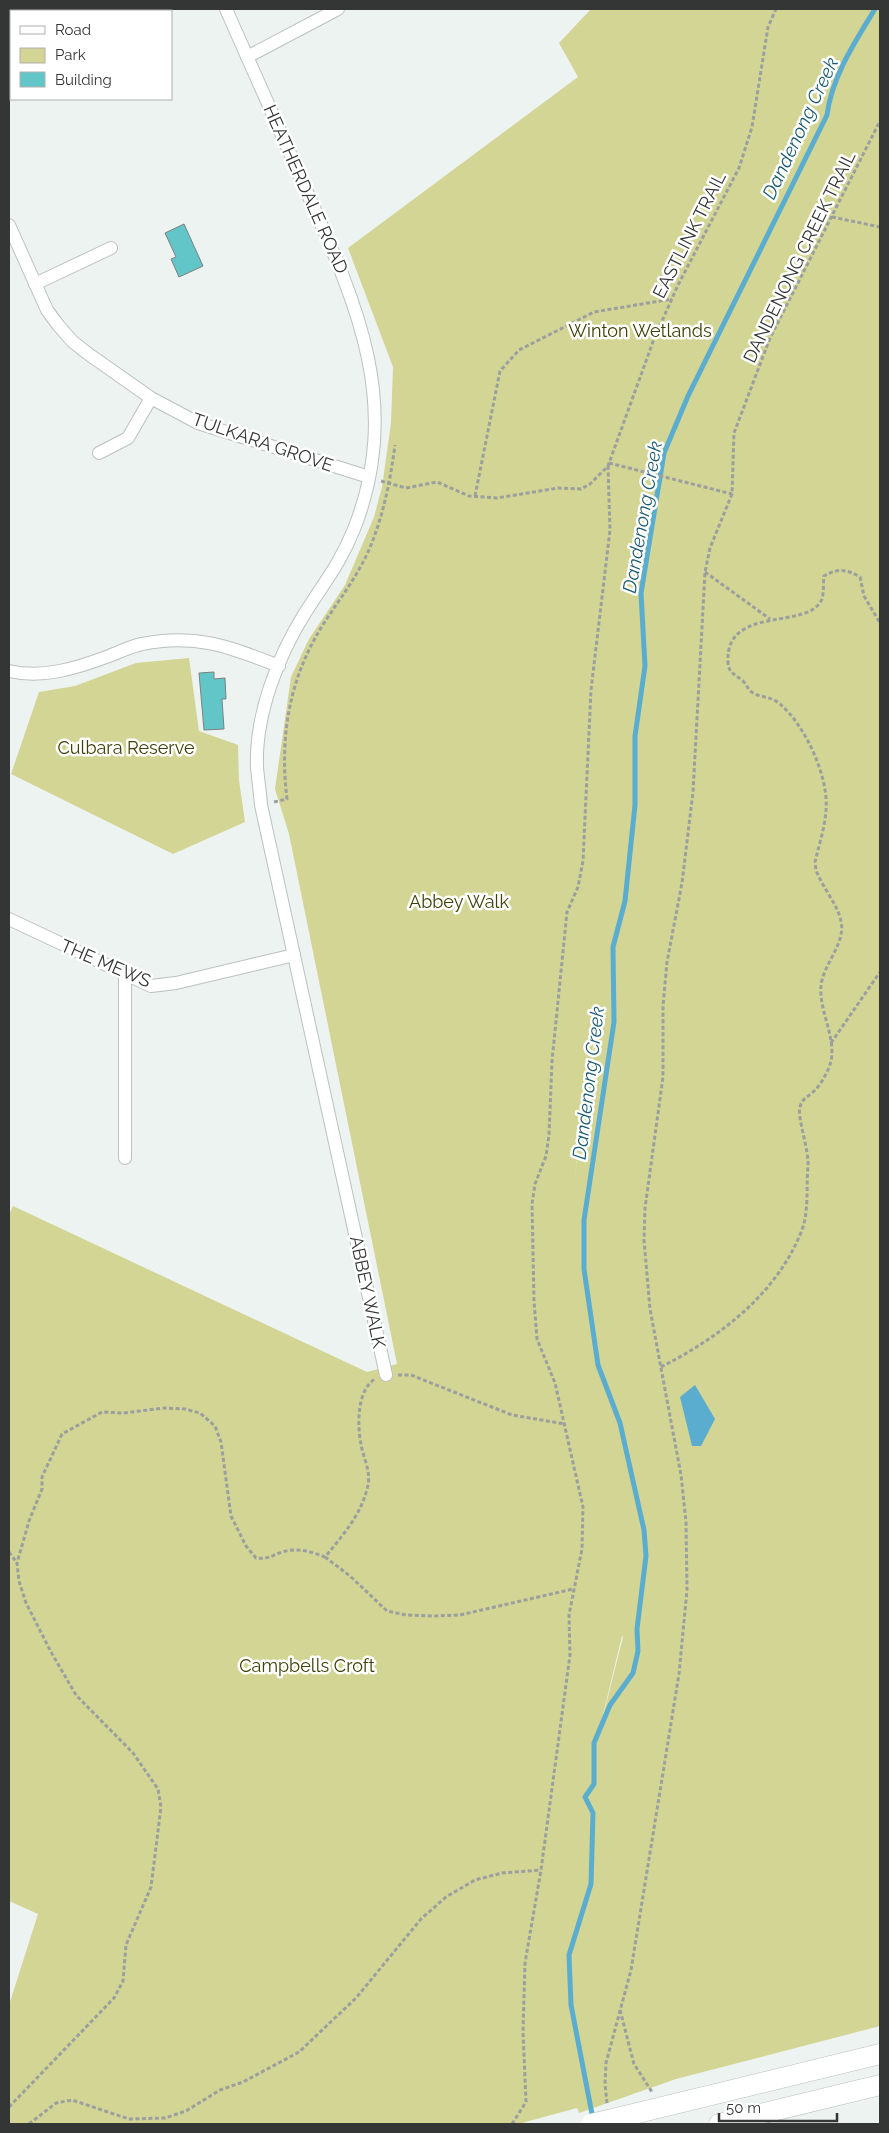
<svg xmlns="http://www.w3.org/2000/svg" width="889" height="2133" font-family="Raleway,sans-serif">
	<rect width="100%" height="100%" fill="#edf3f1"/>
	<g fill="#d3d595" fill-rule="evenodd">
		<path d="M591,9H880V2026L676,2079L579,2113L577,2108L518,2124H9V2005L38,1914L9,1901V1215L13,1206L367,1372L397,1364L289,834L275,789L291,677L309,639L345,585L374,517L382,487L391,423L393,367L348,248L578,77L559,43ZM598,1013H599L573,1188ZM622,1636L623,1637L593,1756Z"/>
		<polygon points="189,658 199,731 238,745 239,780 245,822 173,854 11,774 39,692 75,686 136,663"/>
	</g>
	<polygon fill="#5badcf" points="695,1385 715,1419 701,1446 692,1446 680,1397"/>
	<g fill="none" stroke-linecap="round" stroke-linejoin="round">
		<path stroke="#5badcf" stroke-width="5" d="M593,2119L571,2005L569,1955L591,1884L593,1813L585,1797L594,1784V1743L610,1705L633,1673L638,1651L637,1629L646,1556L644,1530L620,1423L598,1365L584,1269V1220L614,1022L613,947L625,901L635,805V736L645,666L641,593L664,453L688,396L827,115C832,76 855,42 875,9"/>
	</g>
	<g fill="#62c6c9" stroke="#7b8181">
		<polygon points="184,224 203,266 179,277 171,259 176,257 165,233"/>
		<polygon points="214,672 214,679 225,678 226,699 222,699 224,729 204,730 199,673"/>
	</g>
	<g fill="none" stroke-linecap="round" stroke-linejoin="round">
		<defs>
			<g id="street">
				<path d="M226,9C251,66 277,123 302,181C353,296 405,401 354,529C341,562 324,583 305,613C278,656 255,715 257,767C258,779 260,792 261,805L386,1375"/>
				<polyline points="247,57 338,9"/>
				<polyline points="9,225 47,310 58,325 72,341 87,353 151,398 198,423 369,477"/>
				<polyline points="35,284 111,248"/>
				<polyline points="99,453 128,438 151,398"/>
				<path d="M9,671C43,679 77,668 109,656C120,652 131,646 142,644C196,633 230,647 279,666"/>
				<polyline points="9,919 151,986 176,983 294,955"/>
				<polyline points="125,1158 125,974"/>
			</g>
			<g id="primary">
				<polyline points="621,2117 880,2054"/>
				<polyline points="719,2124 880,2085"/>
			</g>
		</defs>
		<use href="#street" stroke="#bbc1be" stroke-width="14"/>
		<use href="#primary" stroke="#bbc1be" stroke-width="21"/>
		<g stroke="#9b9f9e" stroke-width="3" stroke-dasharray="4 2.5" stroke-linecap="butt">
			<polyline points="832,217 880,227"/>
			<polyline points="609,463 732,494"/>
			<polyline points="381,481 406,488 437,482 469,496 497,498 558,488 581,489 590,484 608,466 654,339 678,285 739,168 752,127 768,27 776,9"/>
			<polyline points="475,496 500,371 519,350 594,312 672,299"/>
			<polyline points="705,572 770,619"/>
			<path d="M274,802L287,799C279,734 290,673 328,617C342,596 357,576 368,552C383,518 390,482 395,445"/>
			<polyline points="831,1043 880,972"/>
			<path d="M661,1367C720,1337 777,1294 802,1230C809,1211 806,1187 808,1166C809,1149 797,1118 800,1107C802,1099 807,1097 812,1093C821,1085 828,1072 831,1061C836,1037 819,1011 821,986C823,964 846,944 841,921C838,905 822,887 816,870L815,862C819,845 825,827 826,810C829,777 805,725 780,704C771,696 762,698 753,693C748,690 747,685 743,681C736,675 728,673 728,662C725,604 809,631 822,599C824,592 823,583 824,576C838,568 846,569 860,577L864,596L880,623"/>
			<polyline points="398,1375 411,1375 512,1415 565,1424"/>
			<polyline points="9,1552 17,1563"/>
			<polyline points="325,1557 350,1576 387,1611 406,1615 435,1616 460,1615 573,1589"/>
			<polyline points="620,2010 634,2064 652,2092"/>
			<polyline points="607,2103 605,2084 606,2063 631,1970 679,1674 687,1590 686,1522 681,1475 650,1309 644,1240 645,1208 663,1077 663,1006 667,962 682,883 693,792 705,572 710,548 732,494 734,433 770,338 880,121"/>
			<path d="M9,2107L114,1998L123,1981L126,1945L151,1887L161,1807L158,1789L133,1753L76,1695L51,1652L26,1603L19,1581L17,1563L29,1521L42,1489V1477L62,1434L102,1412L123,1413L165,1408L185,1409L200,1413L215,1426L221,1442L231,1516L246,1546L256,1558C271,1559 270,1556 282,1552C298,1547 311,1552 325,1557C343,1535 362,1514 368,1485C371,1471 363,1457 361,1444C357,1425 357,1390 375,1379"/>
			<polyline points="29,2124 56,2103 72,2100 129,2119 165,2118 186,2111 220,2090 243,2082 299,2052 356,1998 421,1919 446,1897 475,1880 502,1873 541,1870"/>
			<polyline points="512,2124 526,2102 523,2032 525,1963 541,1870 570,1655 569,1615 582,1549 583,1507 555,1383 537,1339 534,1301 532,1204 535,1184 546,1156 549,1135 552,1061 567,912 578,887 583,861 591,690 610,530 608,466"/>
		</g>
		<use href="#street" stroke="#fff" stroke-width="12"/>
		<use href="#primary" stroke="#fff" stroke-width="20"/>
		<defs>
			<polyline id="primary-bridge" points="591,2124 621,2117"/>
		</defs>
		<use href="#primary-bridge" stroke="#bbc1be" stroke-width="21" stroke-linecap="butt"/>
		<use href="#primary-bridge" stroke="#fff" stroke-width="20"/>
	</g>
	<g text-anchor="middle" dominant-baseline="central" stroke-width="5" stroke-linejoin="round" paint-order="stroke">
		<g font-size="18" fill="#343635" stroke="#fff">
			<text transform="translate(306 189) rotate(66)">HEATHERDALE ROAD</text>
			<text transform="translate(689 235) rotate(-63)">EASTLINK TRAIL</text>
			<text transform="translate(799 257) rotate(-64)">DANDENONG CREEK TRAIL</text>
			<text transform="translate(263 442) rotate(19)">TULKARA GROVE</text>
			<text transform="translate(106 963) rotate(23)">THE MEWS</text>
			<text transform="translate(368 1292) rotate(78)">ABBEY WALK</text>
		</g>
		<g font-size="18" fill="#404107" stroke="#fff">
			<text x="640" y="330">Winton Wetlands</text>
			<text x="126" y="747">Culbara Reserve</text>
			<text x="459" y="901">Abbey Walk</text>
			<text x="307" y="1665">Campbells Croft</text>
		</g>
		<g font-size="19" font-style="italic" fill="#1a5b73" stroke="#fff">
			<text transform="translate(800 128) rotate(-65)">Dandenong Creek</text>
			<text transform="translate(642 517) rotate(-80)">Dandenong Creek</text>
			<text transform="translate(588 1083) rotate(-83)">Dandenong Creek</text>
		</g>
	</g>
	<rect width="889" height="2133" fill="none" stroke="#343635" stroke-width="20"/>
	<rect x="10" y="10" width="162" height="90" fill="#ffffff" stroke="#aeafae"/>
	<rect x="20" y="26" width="25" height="8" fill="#ffffff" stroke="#aeafae"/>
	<text x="55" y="35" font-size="15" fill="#343635">Road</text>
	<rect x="20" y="48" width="25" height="15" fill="#d3d595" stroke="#aeafae"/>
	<text x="55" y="60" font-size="15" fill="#343635">Park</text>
	<rect x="20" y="72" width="25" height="15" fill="#62c6c9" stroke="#aeafae"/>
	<text x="55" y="85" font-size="15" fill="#343635">Building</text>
	<path d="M719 2113v8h118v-8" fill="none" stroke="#343635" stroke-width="2.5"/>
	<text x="726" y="2113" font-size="15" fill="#343635" stroke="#ffffff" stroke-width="4" paint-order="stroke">50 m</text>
</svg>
